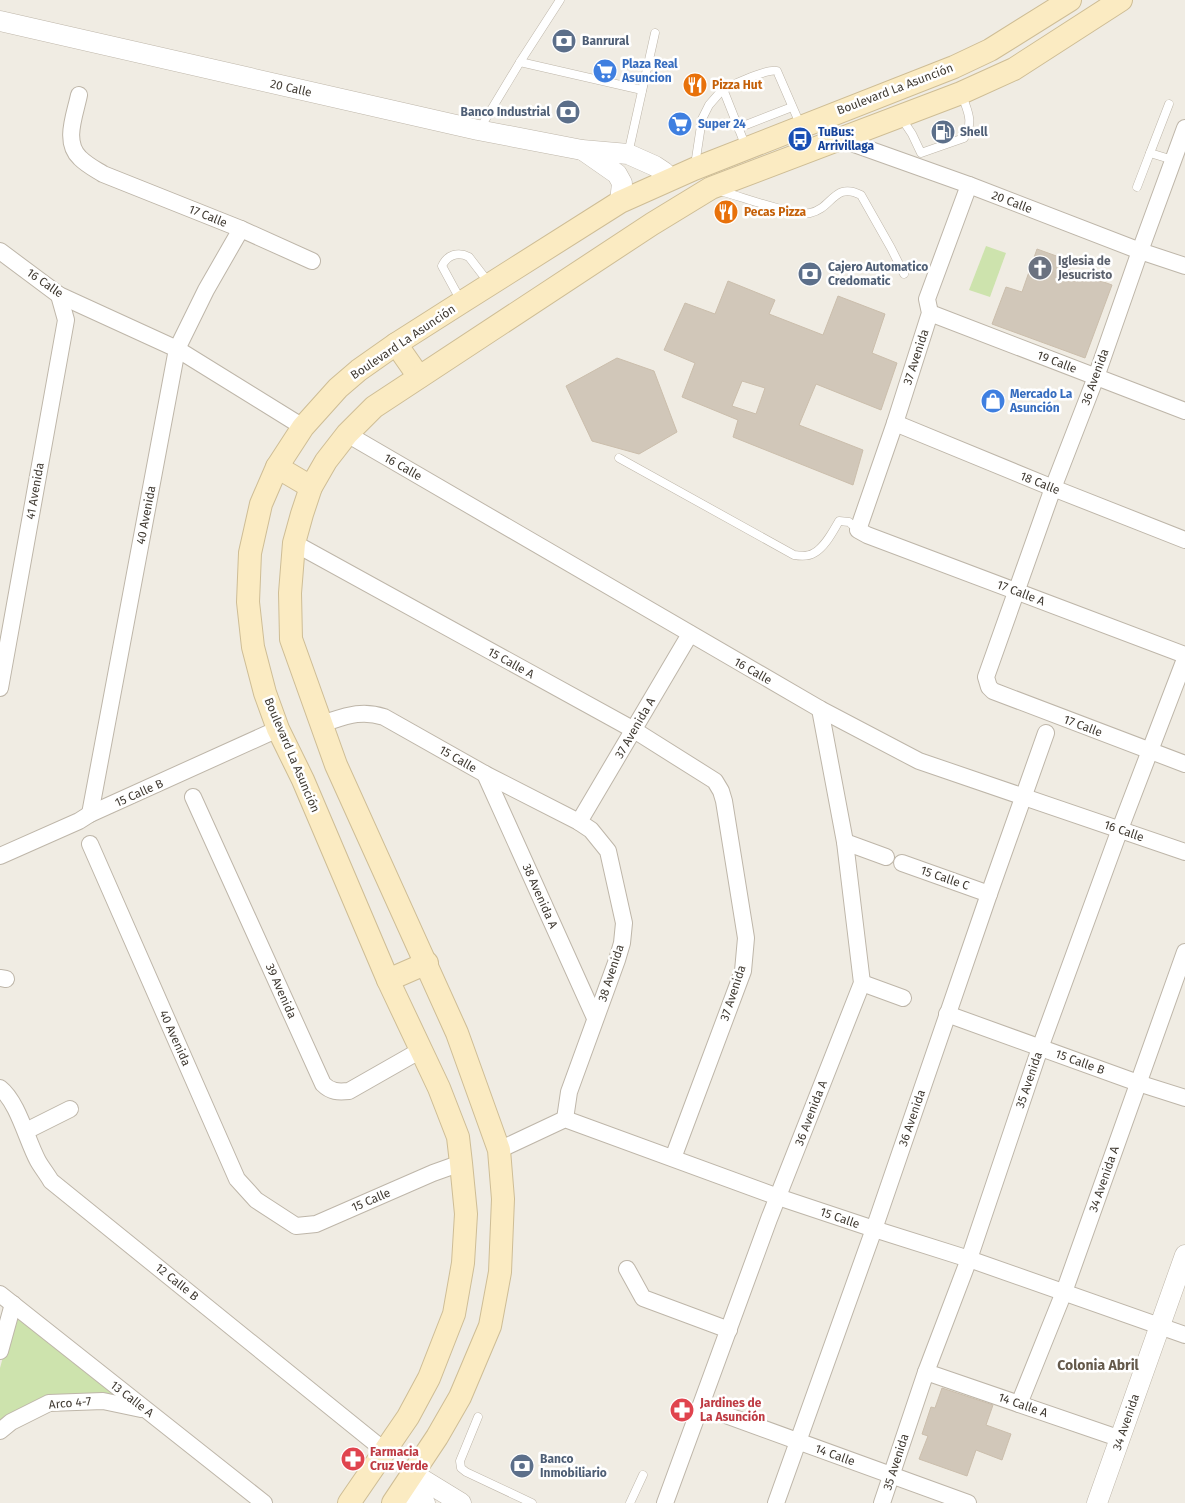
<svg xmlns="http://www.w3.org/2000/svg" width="1185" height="1503" font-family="'Fira Sans',sans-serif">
	<rect width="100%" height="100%" fill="#f0ece3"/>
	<g fill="#cde3ad">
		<polygon points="986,246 1006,253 990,297 969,290"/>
		<polygon points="15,1313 125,1402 101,1394 0,1424 0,1368"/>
	</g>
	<g fill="#d1c7b9" stroke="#cbbeac" fill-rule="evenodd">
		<polygon points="1037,249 1062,258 1059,266 1112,285 1085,358 992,324 1006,287 1022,292"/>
		<path d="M728,281L775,300L769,314L823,335L838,296L885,314L872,353L897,363L881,410L816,384L799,425L863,450L853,485L733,437L738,420L682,397L695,363L664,350L685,303L715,314ZM742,381L765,388L756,414L732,406Z"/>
		<polygon points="617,358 654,371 677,432 639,454 592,441 566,386"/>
		<polygon points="942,1388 993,1405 986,1425 1011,1434 1002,1460 976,1450 967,1476 919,1459 928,1436 922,1434 931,1407 935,1408"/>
	</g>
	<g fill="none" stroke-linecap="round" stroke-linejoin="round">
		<defs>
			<g id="service">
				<polyline points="520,62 642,90"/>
				<polyline points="1169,104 1150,153 1173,160"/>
				<path d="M902,119L912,134L921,153L964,138C974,121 968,113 962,95"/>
				<polyline points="738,128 792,107"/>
				<polyline points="479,130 520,62 560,0"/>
				<path d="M746,147L723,89C733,85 768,68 777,71L800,124"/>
				<polyline points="628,154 655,33"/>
				<polyline points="695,165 702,119 709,105 723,89"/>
				<polyline points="1137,187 1150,153"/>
				<path d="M720,191C740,196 793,216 810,213C832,209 834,181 861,195L891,248L904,274"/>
				<path d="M461,301L442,266C447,255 458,251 469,257L489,283"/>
				<path d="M619,458L794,555C800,556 808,557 814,553C825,547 833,531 839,521L849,522L858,530"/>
				<polyline points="478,1417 460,1461 461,1468 466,1472 532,1503"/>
				<polyline points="630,1503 643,1475"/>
			</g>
			<g id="minor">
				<path d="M79,95C75,115 63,142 80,158C87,165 95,169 103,174L241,229L312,261"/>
				<polyline points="1185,128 1140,251 1096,377 1053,488 986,677 989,687 993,691 1185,764"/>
				<polyline points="840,139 969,185 1140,251 1185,266"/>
				<polyline points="969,185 927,299 930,313 895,423 858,530 867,535 1185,655"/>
				<polyline points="0,251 59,295 177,349 303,427"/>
				<polyline points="930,313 1185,411"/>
				<polyline points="895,423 1053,488 1185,540"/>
				<polyline points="347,434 820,709 919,761 1185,852"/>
				<polyline points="294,543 634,730 715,781 721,791 724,801 746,938 743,971 673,1158"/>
				<polyline points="0,688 66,320 59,295"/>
				<path d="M321,724C344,717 360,709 384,717L485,774L579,822L591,830L608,851L624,923L622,943L617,960L569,1092L565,1119"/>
				<polyline points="485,774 595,1018"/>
				<path d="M193,797L323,1084C331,1092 338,1092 349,1091L421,1050"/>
				<polyline points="90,814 177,349 206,290 241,229"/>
				<polyline points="579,822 690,634"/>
				<polyline points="845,842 886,857"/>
				<polyline points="90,844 237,1179 256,1200 296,1226 316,1224 433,1173 461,1163"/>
				<polyline points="0,856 79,821 90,814 278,729"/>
				<polyline points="902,863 989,894"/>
				<polyline points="0,978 6,979"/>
				<polyline points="862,983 903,998"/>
				<polyline points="947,1014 1138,1083 1185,1098"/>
				<path d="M0,1088C18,1102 27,1141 38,1161C42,1168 47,1174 51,1181L385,1451"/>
				<polyline points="26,1131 70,1109"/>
				<polyline points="499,1150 565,1119 778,1197 874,1229 969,1259 1185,1335"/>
				<polyline points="627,1269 643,1298 729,1330"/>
				<polyline points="0,1294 264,1503"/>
				<polyline points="0,1351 13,1304"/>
				<polyline points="926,1372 1121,1439"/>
				<polyline points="1019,1404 1064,1292 1185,952"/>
				<polyline points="701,1406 968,1503"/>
				<polyline points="0,1431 11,1422 49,1403 103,1401 141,1409"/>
				<polyline points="665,1503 769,1219 862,983 845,842 820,709"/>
				<polyline points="776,1503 874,1229 989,894 1046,733"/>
				<polyline points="882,1503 926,1372 969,1259 1040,1048 1120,829 1185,659"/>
			</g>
			<g id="tertiary">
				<polyline points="0,21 478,130 582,150 628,154 655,166 664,172 670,179"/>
				<polyline points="584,151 617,174 622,183 620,202"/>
				<polyline points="412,1473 461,1503"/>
				<polyline points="402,1489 425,1503"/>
				<polyline points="1097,1503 1185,1255"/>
			</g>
			<g id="secondary">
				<polyline points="396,344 419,377"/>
				<polyline points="277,467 311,487"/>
				<polyline points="388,980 427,963"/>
				<polyline points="349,1503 408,1417 429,1378 454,1314 463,1263 466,1214 461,1163 458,1137 439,1088 388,980 303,780 278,729 265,693 253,647 248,602 250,553 261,504 277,467 303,427 338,388 359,370 396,344 462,302 620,202 694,169 954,67 990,50 1070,0"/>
				<polyline points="393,1503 437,1437 460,1397 490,1326 500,1272 503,1199 499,1150 457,1033 336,765 291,639 290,593 294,543 302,514 311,487 326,461 347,434 374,407 652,224 711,188 961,93 1014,69 1121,0"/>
			</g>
		</defs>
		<use href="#service" stroke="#beb6a9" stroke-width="9"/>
		<use href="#minor" stroke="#beb6a9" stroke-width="18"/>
		<use href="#tertiary" stroke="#beb6a9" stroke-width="21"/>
		<use href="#secondary" stroke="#cebd95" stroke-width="24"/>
		<use href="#service" stroke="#fff" stroke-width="8"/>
		<use href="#minor" stroke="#fff" stroke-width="16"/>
		<use href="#tertiary" stroke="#fff" stroke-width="20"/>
		<use href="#secondary" stroke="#fbebc2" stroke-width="22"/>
	</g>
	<defs>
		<symbol id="bank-disc" viewBox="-11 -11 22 22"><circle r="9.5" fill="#5c6f8a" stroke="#fff"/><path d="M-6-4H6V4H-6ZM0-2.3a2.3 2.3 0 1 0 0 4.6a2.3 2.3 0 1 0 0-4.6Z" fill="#fff"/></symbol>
		<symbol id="supermarket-disc" viewBox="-11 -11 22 22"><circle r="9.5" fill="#3f7fe0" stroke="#fff"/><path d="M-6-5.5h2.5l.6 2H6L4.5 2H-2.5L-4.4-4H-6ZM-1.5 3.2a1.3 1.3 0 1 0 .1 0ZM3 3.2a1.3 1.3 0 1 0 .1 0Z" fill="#fff"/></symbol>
		<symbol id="restaurant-disc" viewBox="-11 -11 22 22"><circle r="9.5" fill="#e8710a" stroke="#fff"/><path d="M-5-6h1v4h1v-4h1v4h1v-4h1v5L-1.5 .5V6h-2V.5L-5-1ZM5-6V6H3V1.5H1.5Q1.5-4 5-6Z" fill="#fff"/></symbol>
		<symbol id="fuel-disc" viewBox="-11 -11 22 22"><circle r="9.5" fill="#5c6f8a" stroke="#fff"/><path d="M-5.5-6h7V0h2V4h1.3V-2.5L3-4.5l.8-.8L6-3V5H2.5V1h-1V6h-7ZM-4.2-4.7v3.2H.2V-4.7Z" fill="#fff"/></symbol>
		<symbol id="bus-disc" viewBox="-11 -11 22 22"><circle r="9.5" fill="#1a4fb4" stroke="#fff"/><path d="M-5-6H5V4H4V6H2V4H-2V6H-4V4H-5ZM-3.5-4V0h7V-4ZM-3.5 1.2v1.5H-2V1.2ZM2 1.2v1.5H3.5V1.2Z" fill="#fff"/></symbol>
		<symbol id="church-disc" viewBox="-11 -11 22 22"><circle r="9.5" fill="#6b7280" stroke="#fff"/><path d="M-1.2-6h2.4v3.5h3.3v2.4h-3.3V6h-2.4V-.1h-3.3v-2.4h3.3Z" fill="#fff"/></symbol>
		<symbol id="shop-disc" viewBox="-11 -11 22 22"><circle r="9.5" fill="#3f7fe0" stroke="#fff"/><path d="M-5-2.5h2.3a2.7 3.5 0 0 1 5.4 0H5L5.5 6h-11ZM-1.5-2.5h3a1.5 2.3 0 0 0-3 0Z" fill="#fff"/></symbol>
		<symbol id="pharmacy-disc" viewBox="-11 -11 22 22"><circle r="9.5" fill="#e0444e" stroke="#fff"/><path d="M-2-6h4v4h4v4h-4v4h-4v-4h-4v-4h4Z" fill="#fff"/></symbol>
	</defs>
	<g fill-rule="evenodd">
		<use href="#bank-disc" x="550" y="27" width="28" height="28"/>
		<use href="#supermarket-disc" x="591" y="57" width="28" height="28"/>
		<use href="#restaurant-disc" x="681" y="71" width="28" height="28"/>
		<use href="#bank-disc" x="554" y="98" width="28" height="28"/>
		<use href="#supermarket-disc" x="666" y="110" width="28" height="28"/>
		<use href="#fuel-disc" x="929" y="118" width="28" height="28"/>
		<use href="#bus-disc" x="786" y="125" width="28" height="28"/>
		<use href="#restaurant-disc" x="712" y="198" width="28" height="28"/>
		<use href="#church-disc" x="1026" y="254" width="28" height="28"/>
		<use href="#bank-disc" x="796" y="260" width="28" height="28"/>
		<use href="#shop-disc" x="979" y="387" width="28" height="28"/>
		<use href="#pharmacy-disc" x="668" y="1396" width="28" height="28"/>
		<use href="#pharmacy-disc" x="339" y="1445" width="28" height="28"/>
		<use href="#bank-disc" x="508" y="1452" width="28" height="28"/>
	</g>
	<g text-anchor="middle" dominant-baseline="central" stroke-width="5" stroke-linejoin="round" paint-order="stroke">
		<g font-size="12" font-weight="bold" fill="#4e5e75" stroke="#fff" text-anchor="start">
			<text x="582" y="41">Banrural</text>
			<text x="550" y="112" text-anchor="end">Banco Industrial</text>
			<text x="960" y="132">Shell</text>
			<text x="828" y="267">Cajero Automatico<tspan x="828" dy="14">Credomatic</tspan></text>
			<text x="540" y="1459">Banco<tspan x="540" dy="14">Inmobiliario</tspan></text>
		</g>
		<g font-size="12" font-weight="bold" fill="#366cbe" stroke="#fff" text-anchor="start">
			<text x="622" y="64">Plaza Real<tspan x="622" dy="14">Asuncion</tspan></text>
			<text x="698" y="124">Super 24</text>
			<text x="1010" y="394">Mercado La<tspan x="1010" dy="14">Asunción</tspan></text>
		</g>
		<g font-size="12" font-weight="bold" fill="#c56008" stroke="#fff" text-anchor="start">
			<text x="712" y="85">Pizza Hut</text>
			<text x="744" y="212">Pecas Pizza</text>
		</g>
		<g font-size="12" fill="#413b33" stroke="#fff">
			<text transform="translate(291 88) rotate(13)">20 Calle</text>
			<text transform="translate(895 89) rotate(-21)">Boulevard La Asunción</text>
			<text transform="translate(1012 202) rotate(21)">20 Calle</text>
			<text transform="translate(208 216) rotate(22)">17 Calle</text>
			<text transform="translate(45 283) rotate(35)">16 Calle</text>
			<text transform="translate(403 342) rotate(-34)">Boulevard La Asunción</text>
			<text transform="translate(916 357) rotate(-72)">37 Avenida</text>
			<text transform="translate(1057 362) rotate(21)">19 Calle</text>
			<text transform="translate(1095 377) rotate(-70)">36 Avenida</text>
			<text transform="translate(403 467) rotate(30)">16 Calle</text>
			<text transform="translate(1040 483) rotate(22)">18 Calle</text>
			<text transform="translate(35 491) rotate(-80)">41 Avenida</text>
			<text transform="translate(146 515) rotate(-79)">40 Avenida</text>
			<text transform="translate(1021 593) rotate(21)">17 Calle A</text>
			<text transform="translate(511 663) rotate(29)">15 Calle A</text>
			<text transform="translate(753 671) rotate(30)">16 Calle</text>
			<text transform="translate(1083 726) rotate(21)">17 Calle</text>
			<text transform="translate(635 728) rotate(-60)">37 Avenida A</text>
			<text transform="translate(292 755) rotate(67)">Boulevard La Asunción</text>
			<text transform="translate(458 759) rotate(30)">15 Calle</text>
			<text transform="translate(139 793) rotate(-24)">15 Calle B</text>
			<text transform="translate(1124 831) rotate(19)">16 Calle</text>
			<text transform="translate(945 878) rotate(19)">15 Calle C</text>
			<text transform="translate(540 896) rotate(66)">38 Avenida A</text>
			<text transform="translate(611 973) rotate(-72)">38 Avenida</text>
			<text transform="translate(281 991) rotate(66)">39 Avenida</text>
			<text transform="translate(733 993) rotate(-72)">37 Avenida</text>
			<text transform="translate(175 1038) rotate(66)">40 Avenida</text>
			<text transform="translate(1080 1062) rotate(20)">15 Calle B</text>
			<text transform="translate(1029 1080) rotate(-71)">35 Avenida</text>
			<text transform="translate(811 1113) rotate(-69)">36 Avenida A</text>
			<text transform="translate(912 1118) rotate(-71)">36 Avenida</text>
			<text transform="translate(1104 1179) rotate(-71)">34 Avenida A</text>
			<text transform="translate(371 1200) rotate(-23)">15 Calle</text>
			<text transform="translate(840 1218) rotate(19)">15 Calle</text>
			<text transform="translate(177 1282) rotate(39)">12 Calle B</text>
			<text transform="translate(132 1399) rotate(38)">13 Calle A</text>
			<text transform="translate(70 1403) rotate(-5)">Arco 4-7</text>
			<text transform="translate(1023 1405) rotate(19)">14 Calle A</text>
			<text transform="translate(1126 1422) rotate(-71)">34 Avenida</text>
			<text transform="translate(835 1455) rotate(20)">14 Calle</text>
			<text transform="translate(896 1462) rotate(-72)">35 Avenida</text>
		</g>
		<g font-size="12" font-weight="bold" fill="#164399" stroke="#fff" text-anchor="start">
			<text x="818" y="132">TuBus:<tspan x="818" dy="14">Arrivillaga</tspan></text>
		</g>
		<g font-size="12" font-weight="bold" fill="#5b616d" stroke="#fff" text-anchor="start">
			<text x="1058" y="261">Iglesia de<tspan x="1058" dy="14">Jesucristo</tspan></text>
		</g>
		<g font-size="12" font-weight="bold" fill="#be3a42" stroke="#fff" text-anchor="start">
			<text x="700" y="1403">Jardines de<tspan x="700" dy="14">La Asunción</tspan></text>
			<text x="370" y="1452">Farmacia<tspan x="370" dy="14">Cruz Verde</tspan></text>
		</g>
		<g font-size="14" font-weight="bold" fill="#64594b" stroke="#fff">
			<text x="1098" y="1365">Colonia Abril</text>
		</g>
	</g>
</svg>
